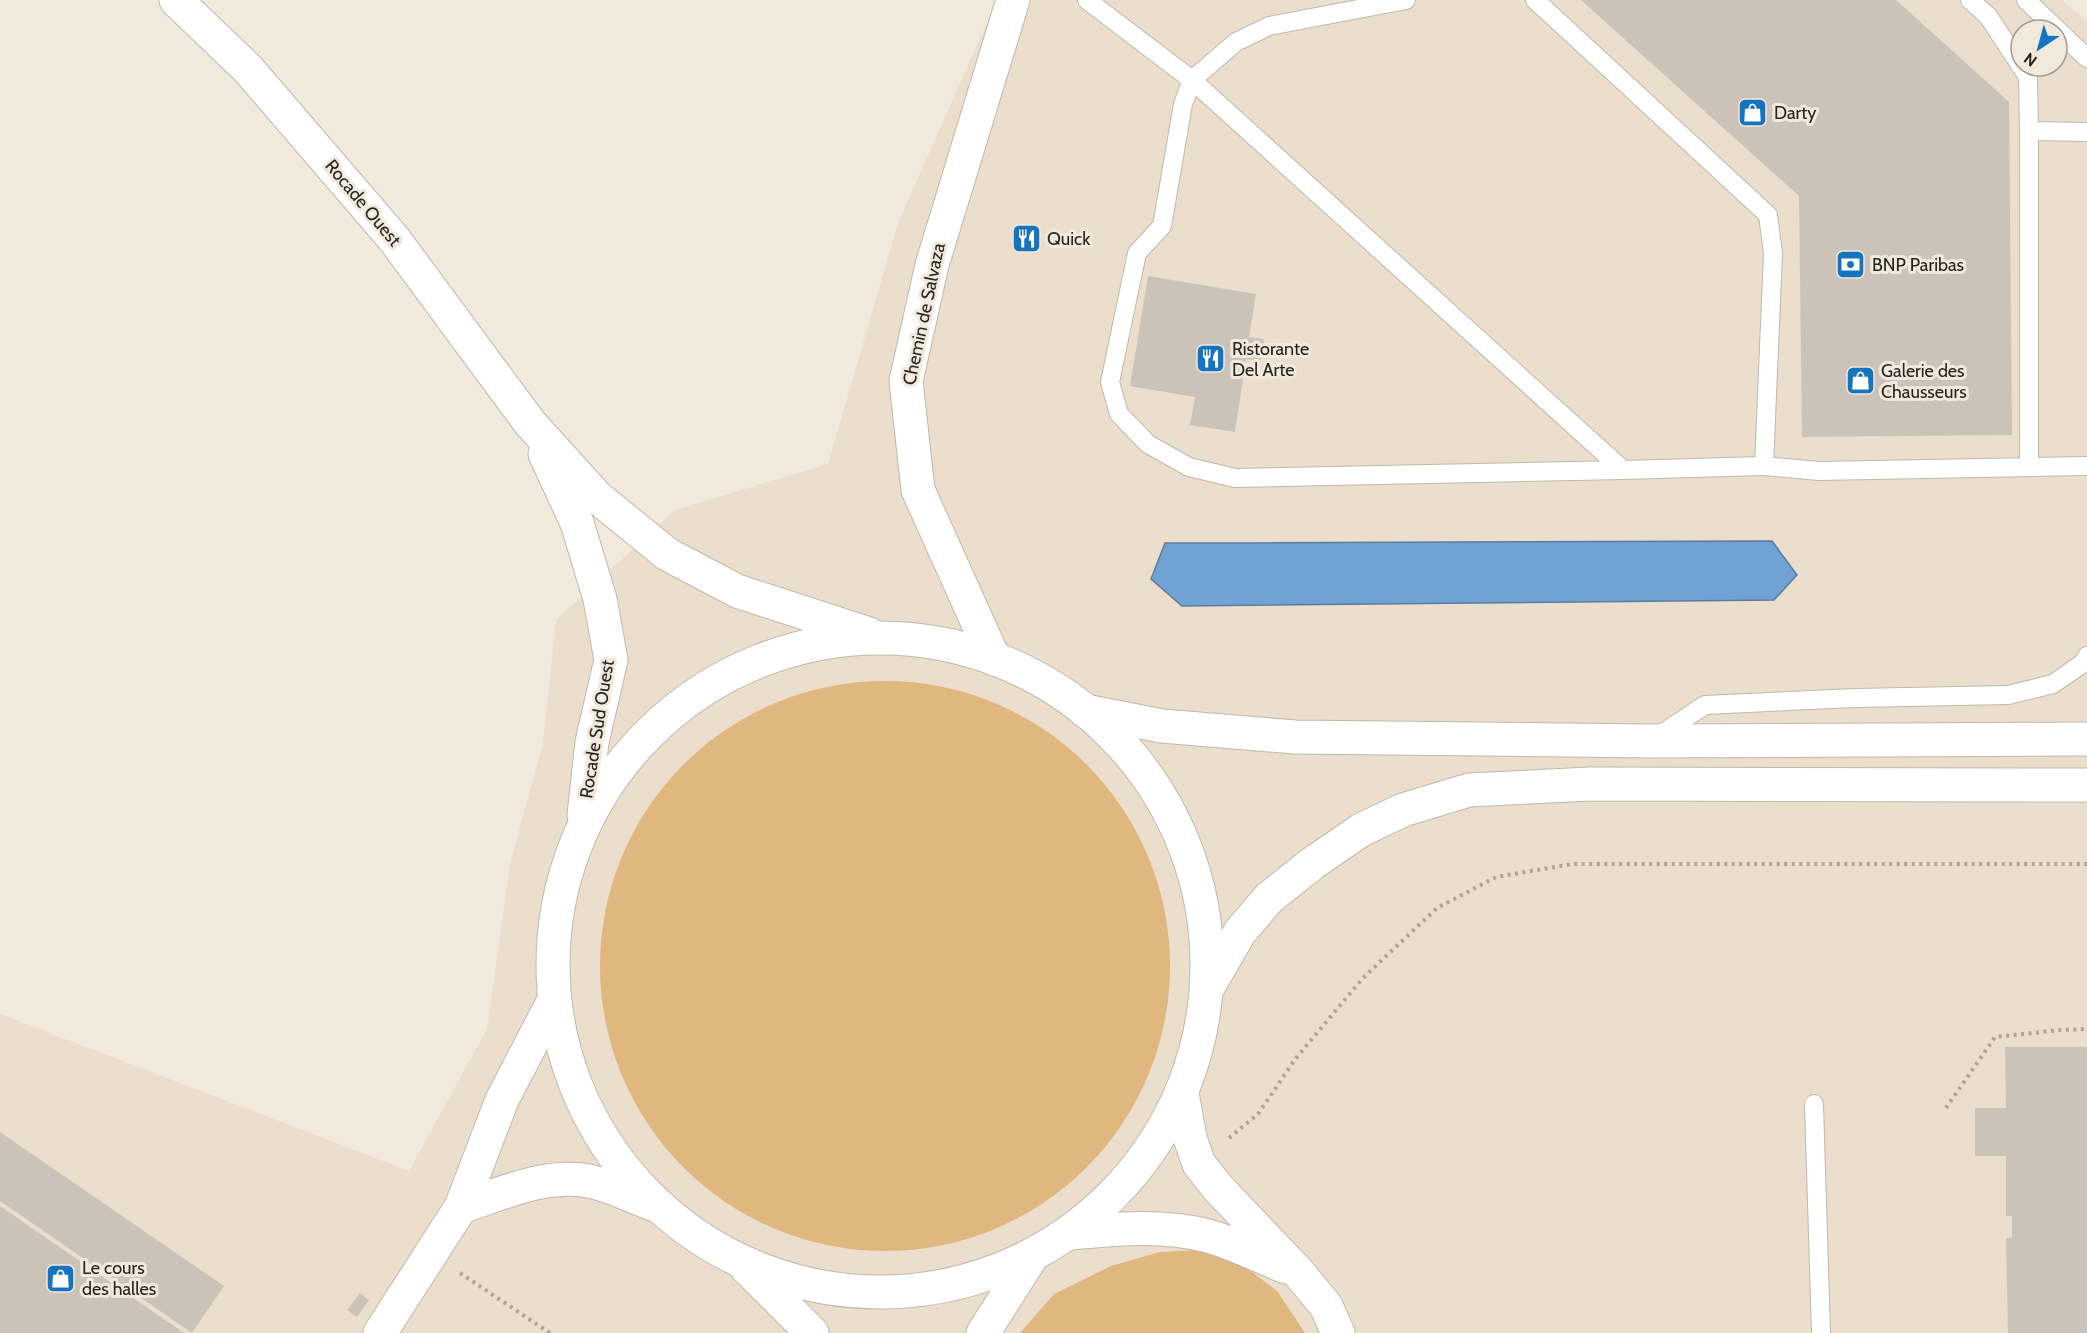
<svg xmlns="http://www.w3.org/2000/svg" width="2087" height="1333" font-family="Cabin,sans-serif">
	<rect width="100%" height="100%" fill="#f2e9dd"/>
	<path fill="#ebdecc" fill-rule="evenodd" d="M997,0H2062L2087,21V1333H0V1014L409,1171L487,1029L510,864L543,743L556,620L675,510L828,464L898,223ZM2021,30H2057V66H2021Z"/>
	<g fill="#e0b77f">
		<circle cx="885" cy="966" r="285"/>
		<polygon points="1196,1250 1239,1262 1277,1291 1305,1333 1020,1333 1054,1294 1111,1266 1160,1252"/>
	</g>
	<polygon fill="#70a2d4" stroke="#5a7c9e" stroke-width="1.5" points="1772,541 1797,575 1774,600 1182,606 1151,579 1165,543"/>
	<g fill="#ccc3b8">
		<polygon points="1581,0 1896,0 2009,102 2012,435 1802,437 1799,196"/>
		<polygon points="1148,276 1256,294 1249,337 1264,339 1260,361 1246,359 1235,432 1190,425 1195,397 1130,386"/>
		<polygon points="2005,1047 2087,1047 2087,1333 2008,1333 2006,1238 2012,1238 2012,1216 2006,1216 2006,1156 1975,1156 1975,1108 2006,1108"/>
		<polygon points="0,1132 224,1286 192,1333 0,1201"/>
		<polygon points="0,1206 184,1333 0,1333"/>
		<polygon points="360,1293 369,1300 357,1317 347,1310"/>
	</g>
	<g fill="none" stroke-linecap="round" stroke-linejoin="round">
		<defs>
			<g id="service">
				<polyline points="1087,0 1192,80 1236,42 1269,26 1406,0"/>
				<polyline points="1535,0 1768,215 1773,253 1764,466 1819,471 2087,466"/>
				<polyline points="1970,0 1988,16 2028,77 2029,131 2087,132"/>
				<polyline points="2026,0 2087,58"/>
				<polyline points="2029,467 2029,131"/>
				<polyline points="1623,470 1235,478 1189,467 1148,444 1119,414 1110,382 1137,253 1162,226 1183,104 1192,80 1623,470 1764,466"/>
				<polyline points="1657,737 1705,705 1855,698 2008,695 2053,684 2083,663 2087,656"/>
				<polyline points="1814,1104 1821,1333"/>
			</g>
			<g id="minor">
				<polyline points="994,659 918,490 906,381 932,265 1013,0"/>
				<polyline points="1182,1093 1190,1138 1199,1164 1218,1188 1298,1272 1326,1306 1338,1333"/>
				<path d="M461,1207C503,1193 552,1170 597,1183C618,1189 638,1199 658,1206"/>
				<path d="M1070,1233C1116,1229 1162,1224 1208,1236C1234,1243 1261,1257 1286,1267"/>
				<polyline points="380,1333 461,1207 502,1100 554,1000"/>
			</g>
			<g id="primary">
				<polyline points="176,0 248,69 394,239 530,423 597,497 667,554 737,591 869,634"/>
				<polyline points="545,454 577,523 600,599 611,660 592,742 584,815"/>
				<circle cx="880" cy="965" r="327"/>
				<polyline points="746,1267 812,1333"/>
				<polyline points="983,1333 1032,1256"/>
			</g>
			<g id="motorway">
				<polyline points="1085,711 1162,726 1295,737 1650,741 2087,739"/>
				<polyline points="1207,989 1240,932 1269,898 1313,863 1361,830 1403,810 1469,790 1590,784 2087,785"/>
			</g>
		</defs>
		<use href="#service" stroke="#c0b8ac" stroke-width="20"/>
		<use href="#minor" stroke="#c0b8ac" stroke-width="35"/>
		<use href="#primary" stroke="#c0b8ac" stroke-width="35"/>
		<use href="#motorway" stroke="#c0b8ac" stroke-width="35"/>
		<g stroke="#aca59c" stroke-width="4" stroke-dasharray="3 4.5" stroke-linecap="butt">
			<polyline points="1946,1108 1995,1037 2061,1030 2087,1029"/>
			<polyline points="1229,1138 1258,1114 1296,1058 1363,978 1437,908 1496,877 1572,864 2087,864"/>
			<polyline points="460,1273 550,1333"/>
		</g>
		<use href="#service" stroke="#fff" stroke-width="18"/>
		<use href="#minor" stroke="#fff" stroke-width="33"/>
		<use href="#primary" stroke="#fff" stroke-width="33"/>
		<use href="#motorway" stroke="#fff" stroke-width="33"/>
	</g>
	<defs>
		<symbol id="shop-square" viewBox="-11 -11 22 22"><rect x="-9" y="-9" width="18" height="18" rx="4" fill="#1574c0" stroke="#f2e9dd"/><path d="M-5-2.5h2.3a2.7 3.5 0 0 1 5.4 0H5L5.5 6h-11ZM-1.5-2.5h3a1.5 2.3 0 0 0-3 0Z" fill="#fff"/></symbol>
		<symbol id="restaurant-square" viewBox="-11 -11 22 22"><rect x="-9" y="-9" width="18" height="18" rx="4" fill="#1574c0" stroke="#f2e9dd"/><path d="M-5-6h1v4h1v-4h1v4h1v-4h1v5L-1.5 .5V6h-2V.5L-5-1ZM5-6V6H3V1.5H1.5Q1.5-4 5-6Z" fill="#fff"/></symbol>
		<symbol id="bank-square" viewBox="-11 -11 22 22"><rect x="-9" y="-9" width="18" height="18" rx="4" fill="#1574c0" stroke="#f2e9dd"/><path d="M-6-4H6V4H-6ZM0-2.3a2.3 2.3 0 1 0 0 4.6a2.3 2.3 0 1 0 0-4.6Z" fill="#fff"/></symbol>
	</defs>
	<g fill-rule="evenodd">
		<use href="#shop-square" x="1736" y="96" width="33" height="33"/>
		<use href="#restaurant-square" x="1010" y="222" width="33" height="33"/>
		<use href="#bank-square" x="1834" y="248" width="33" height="33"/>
		<use href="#restaurant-square" x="1194" y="342" width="33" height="33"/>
		<use href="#shop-square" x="1844" y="364" width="33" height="33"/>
		<use href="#shop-square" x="44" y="1262" width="33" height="33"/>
	</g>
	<g text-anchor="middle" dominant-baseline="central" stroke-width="6" stroke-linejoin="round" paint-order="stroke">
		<g font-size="18" fill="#272420" stroke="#f2e9dd" text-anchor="start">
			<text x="1774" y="113">Darty</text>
			<text x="1047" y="239">Quick</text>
			<text x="1872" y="265">BNP Paribas</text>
			<text x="1232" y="349">Ristorante<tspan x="1232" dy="21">Del Arte</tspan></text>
			<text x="1881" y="371">Galerie des<tspan x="1881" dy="21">Chausseurs</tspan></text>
			<text x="82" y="1268">Le cours<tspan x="82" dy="21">des halles</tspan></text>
		</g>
		<g font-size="18" fill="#272420" stroke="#f2e9dd">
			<text transform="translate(363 203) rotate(50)">Rocade Ouest</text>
			<text transform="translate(924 314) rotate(-78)">Chemin de Salvaza</text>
			<text transform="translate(597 729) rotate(-81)">Rocade Sud Ouest</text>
		</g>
	</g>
	<g transform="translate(2039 48) rotate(216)"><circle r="28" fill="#f2e9dd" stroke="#a19a91" stroke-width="1.5"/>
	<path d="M0-4.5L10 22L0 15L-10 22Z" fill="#1574c0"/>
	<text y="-9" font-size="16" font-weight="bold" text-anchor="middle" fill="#272420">N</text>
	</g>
</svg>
